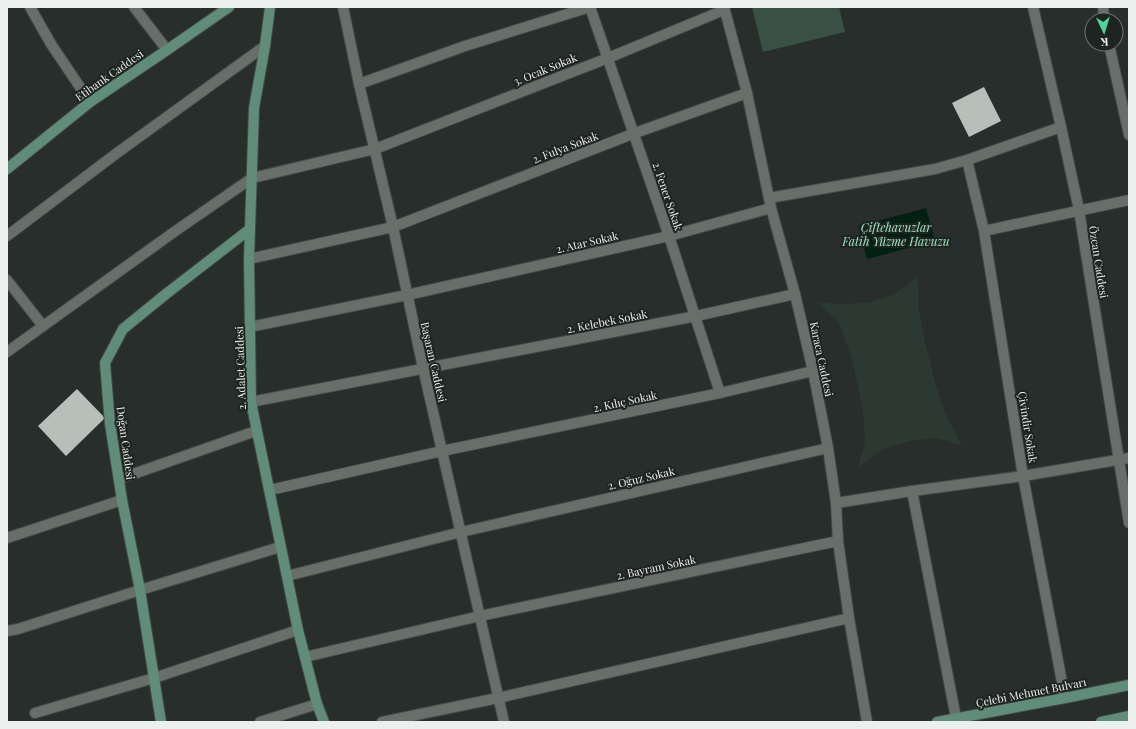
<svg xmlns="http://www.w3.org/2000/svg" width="1136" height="729" font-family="'Playfair Display',serif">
	<rect width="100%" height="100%" fill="#282e2b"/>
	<polygon fill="#2c3932" points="918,277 918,305 924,338 936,386 946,415 962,446 937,438 910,441 883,449 858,468 865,442 863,409 852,359 839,322 817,302 837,304 867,303 895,294"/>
	<polygon fill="#395044" points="752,7 839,7 845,32 763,52"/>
	<polygon fill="#022013" points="926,208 935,241 867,259 858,226"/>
	<g fill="#b8bfbb">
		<polygon points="984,87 1001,121 969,137 952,103"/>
		<polygon points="77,389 105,418 66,456 38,426"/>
	</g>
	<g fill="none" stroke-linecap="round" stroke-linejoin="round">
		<defs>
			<g id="minor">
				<polyline points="30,7 51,44 90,102"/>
				<polyline points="134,7 167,50"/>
				<polyline points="343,7 359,84 393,227 423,368 504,722"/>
				<polyline points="590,7 669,236 720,393"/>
				<polyline points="1103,7 1104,20"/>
				<polyline points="1109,44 1129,135"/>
				<polyline points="359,84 465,46 590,7"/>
				<polyline points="967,160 984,231 1023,476 1065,698"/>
				<polyline points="769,198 935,169 967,160 1061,127"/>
				<polyline points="984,231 1129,200"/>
				<polyline points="7,236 117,153 265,46"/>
				<polyline points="249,259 393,227 635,133 747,93"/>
				<polyline points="7,280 43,326"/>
				<polyline points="250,327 407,295 669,236 771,208"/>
				<polyline points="7,352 174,232 252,178 375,149 608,58 724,10"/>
				<polyline points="251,402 696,316 795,294"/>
				<polyline points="119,479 256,431"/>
				<polyline points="270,490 442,451 720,393 813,371"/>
				<polyline points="912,491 956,718"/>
				<polyline points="836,503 912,491 1023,476 1129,458"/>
				<polyline points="7,538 122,500"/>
				<polyline points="287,576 461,532 828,448"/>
				<polyline points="7,631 18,629 140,590 280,547"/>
				<polyline points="305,657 480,616 838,541"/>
				<polyline points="35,713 154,678 298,630"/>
				<polyline points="260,722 317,704"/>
				<polyline points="382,722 498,698 849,618"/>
			</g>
			<g id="tertiary">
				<polyline points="724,7 747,93 771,208 795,294 813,371 828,448 836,503 838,541 849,618 867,722"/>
				<polyline points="1033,7 1061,127 1079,210 1129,523"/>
			</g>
			<g id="secondary">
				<polyline points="270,7 265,46 254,108 249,259 251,402 298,630 317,704 324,722"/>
				<polyline points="7,169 90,102 167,50 229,7"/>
				<polyline points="161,722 140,590 122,500 110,424 105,363 123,329 166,294 250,229"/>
				<polyline points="937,722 1065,698 1129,685"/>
				<polyline points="1101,722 1129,716"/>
			</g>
		</defs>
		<use href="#minor" stroke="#454a47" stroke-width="12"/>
		<use href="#tertiary" stroke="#454a47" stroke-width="12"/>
		<use href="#secondary" stroke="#454a47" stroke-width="12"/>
		<use href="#minor" stroke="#686f6b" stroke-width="10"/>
		<use href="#tertiary" stroke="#686f6b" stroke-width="10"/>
		<use href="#secondary" stroke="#608d79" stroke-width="10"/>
	</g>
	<g text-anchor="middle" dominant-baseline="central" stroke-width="4" stroke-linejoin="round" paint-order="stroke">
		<g font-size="11" fill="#ebefed" stroke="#1e2421">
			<text transform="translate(545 69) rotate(-22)">3. Ocak Sokak</text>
			<text transform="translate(109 75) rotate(-35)">Etibank Caddesi</text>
			<text transform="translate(565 147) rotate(-21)">2. Fulya Sokak</text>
			<text transform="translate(668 196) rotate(71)">2. Fener Sokak</text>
			<text transform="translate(587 242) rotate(-13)">2. Atar Sokak</text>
			<text transform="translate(1099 262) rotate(81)">Özcan Caddesi</text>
			<text transform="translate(607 321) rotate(-11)">2. Kelebek Sokak</text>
			<text transform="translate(822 359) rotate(78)">Karaca Caddesi</text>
			<text transform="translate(434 362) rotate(77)">Başaran Caddesi</text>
			<text transform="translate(240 368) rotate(-92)">2. Adalet Caddesi</text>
			<text transform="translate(625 401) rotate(-12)">2. Kılıç Sokak</text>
			<text transform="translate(1028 427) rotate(81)">Çivindir Sokak</text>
			<text transform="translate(126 443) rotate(82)">Doğan Caddesi</text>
			<text transform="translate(641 478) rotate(-13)">2. Oğuz Sokak</text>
			<text transform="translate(656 567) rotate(-12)">2. Bayram Sokak</text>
			<text transform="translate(1031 692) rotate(-11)">Çelebi Mehmet Bulvarı</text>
		</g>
		<g font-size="12" font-style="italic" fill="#a0e5c1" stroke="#1e2421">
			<text x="896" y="227">Çiftehavuzlar<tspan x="896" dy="14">Fatih Yüzme Havuzu</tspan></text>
		</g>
	</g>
	<rect width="1136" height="729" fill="none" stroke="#ebefed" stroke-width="16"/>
	<g transform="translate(1104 32) rotate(176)"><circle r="19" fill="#1e2421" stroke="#707573"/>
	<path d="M0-3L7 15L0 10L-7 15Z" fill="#4dd39a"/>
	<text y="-6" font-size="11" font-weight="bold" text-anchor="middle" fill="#ebefed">K</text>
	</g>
</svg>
